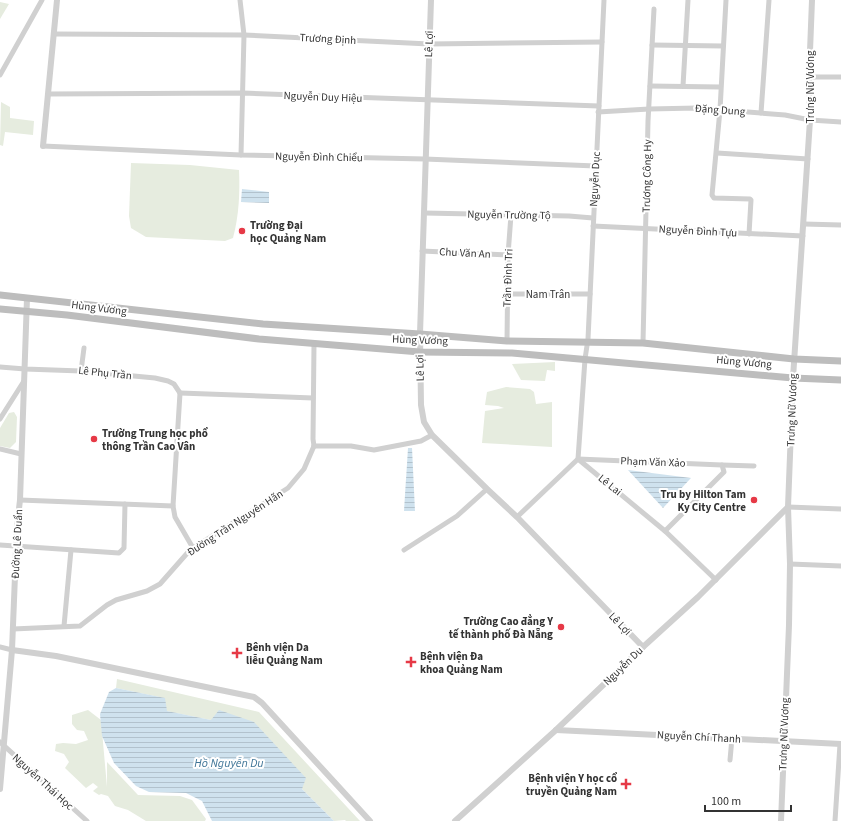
<svg xmlns="http://www.w3.org/2000/svg" width="841" height="821" font-family="'Source Sans 3',sans-serif">
	<defs>
		<pattern id="water-rules" width="6" height="5" patternUnits="userSpaceOnUse"><rect width="6" height="5" fill="#cfe2ee"/><path d="M0 2.5h6" fill="none" stroke="#b2c2cd"/></pattern>
	</defs>
	<rect width="100%" height="100%" fill="#fff"/>
	<g fill="#e6ecdf">
		<polygon points="0,2 9,4 0,19"/>
		<polygon points="1,102 10,107 10,118 34,121 33,135 5,132 3,146 0,145"/>
		<path d="M131,163L190,165L239,170C240,193 239,215 233,238L225,241L146,237L131,228L129,216Z"/>
		<polygon points="555,362 555,371 547,370 545,381 521,380 512,364"/>
		<polygon points="506,387 530,389 534,392 536,404 552,402 552,447 482,443 485,411 504,408 498,406 485,405 487,392"/>
		<polygon points="14,412 17,417 16,442 10,448 0,446 0,428 9,413"/>
		<polygon points="117,679 259,712 360,821 346,821 345,820 334,821 302,789 211,720 166,711 164,698 116,688"/>
		<polygon points="88,710 101,720 107,787 107,762 138,795 180,796 192,800 206,819 205,821 146,821 128,810 115,806 108,796 101,794 99,795 93,791 98,787 93,783 86,788 65,768 69,762 64,754 55,751 56,744 63,743 76,744 88,740 84,731 77,730 72,724 72,715"/>
	</g>
	<g fill="url(#water-rules)">
		<polygon points="242,189 269,192 269,203 241,202"/>
		<polygon points="408,448 412,448 415,511 404,511"/>
		<polygon points="628,470 691,478 663,508"/>
		<polygon points="116,688 165,698 167,711 211,720 219,710 254,722 306,778 302,789 334,821 212,821 202,801 186,793 149,792 136,786 114,763 102,736 100,714 109,692"/>
	</g>
	<g fill="none" stroke-linecap="round" stroke-linejoin="round">
		<g stroke="#d0d0d0" stroke-width="5">
			<polyline points="240,0 244,35 241,155"/>
			<polyline points="604,0 588,339 585,359 578,459 665,531 716,580"/>
			<polyline points="726,0 720,110 712,195 714,198 750,199 751,200 749,234"/>
			<polyline points="54,34 244,35 429,44 602,42"/>
			<polyline points="652,45 723,46"/>
			<polyline points="0,75 42,0"/>
			<polyline points="809,77 841,77"/>
			<polyline points="650,86 720,87"/>
			<polyline points="683,86 688,0"/>
			<polyline points="48,94 243,93 599,106"/>
			<polyline points="598,112 649,109 697,108 785,115 810,120 841,122"/>
			<polyline points="761,113 769,0"/>
			<polyline points="43,146 241,155 425,159 596,166"/>
			<polyline points="717,153 808,159"/>
			<polyline points="424,213 569,216 593,218"/>
			<polyline points="804,224 841,225"/>
			<polyline points="593,226 803,236"/>
			<polyline points="422,251 508,255"/>
			<polyline points="507,294 590,294"/>
			<polyline points="507,341 508,255 511,215"/>
			<polyline points="643,343 648,121 654,9"/>
			<polyline points="314,344 313,439 314,446"/>
			<polyline points="0,367 25,369 81,371 155,378 168,381 174,384 180,393"/>
			<polyline points="81,371 84,348"/>
			<polyline points="180,393 173,506 175,517 193,548"/>
			<polyline points="180,393 313,398"/>
			<polyline points="0,419 24,381"/>
			<polyline points="314,446 351,446 374,450 421,441 432,435"/>
			<polyline points="0,449 21,454"/>
			<polyline points="722,465 754,466"/>
			<polyline points="20,500 173,506"/>
			<polyline points="788,507 841,509"/>
			<polyline points="517,517 578,459 722,465 724,472 665,531"/>
			<polyline points="0,545 119,553 124,548 125,504"/>
			<polyline points="404,550 457,516 487,489"/>
			<polyline points="790,564 841,566"/>
			<polyline points="64,626 71,550"/>
			<polyline points="13,629 80,626 107,605 116,600 147,591 160,584 190,550 288,488 304,469 314,446"/>
			<polyline points="0,647 12,650"/>
			<polyline points="0,742 87,821"/>
			<polyline points="730,760 732,738"/>
			<polyline points="835,821 840,744"/>
		</g>
		<g stroke="#d0d0d0" stroke-width="6">
			<polyline points="431,0 420,334 421,405 424,422 432,435 487,489 517,517 643,647"/>
			<polyline points="43,146 57,0"/>
			<polyline points="12,650 56,656 254,697 262,703 370,821"/>
			<polyline points="556,730 841,744"/>
			<polyline points="0,789 12,650 17,526 20,500 27,298"/>
			<polyline points="455,821 556,730 643,647 698,597 788,507"/>
			<polyline points="781,821 789,625 790,564 788,507 793,378 810,120 809,77 812,0"/>
		</g>
		<g stroke="#bdbdbd" stroke-width="7">
			<polyline points="0,295 263,324 420,334 507,341 643,343 794,359 841,361"/>
			<polyline points="0,309 67,315 259,339 420,352 512,353 793,378 841,380"/>
		</g>
	</g>
	<g fill="#e63946" stroke="#fff" stroke-width="1.5">
		<circle cx="242" cy="231" r="4"/>
		<circle cx="94" cy="439" r="4"/>
		<circle cx="754" cy="500" r="4"/>
		<circle cx="561" cy="627" r="4"/>
		<path d="M235 647h4v4h4v4h-4v4h-4v-4h-4v-4h4z"/>
		<path d="M409 656h4v4h4v4h-4v4h-4v-4h-4v-4h4z"/>
		<path d="M624 778h4v4h4v4h-4v4h-4v-4h-4v-4h4z"/>
	</g>
	<g text-anchor="middle" dominant-baseline="central" stroke-width="4" stroke-linejoin="round" paint-order="stroke">
		<g font-size="11" fill="#333" stroke="#fff">
			<text transform="translate(328 39) rotate(3)">Trương Định</text>
			<text transform="translate(429 44) rotate(-88)">Lê Lợi</text>
			<text transform="translate(810 87) rotate(-90)">Trưng Nữ Vương</text>
			<text transform="translate(323 97) rotate(2)">Nguyễn Duy Hiệu</text>
			<text transform="translate(720 110) rotate(4)">Đặng Dung</text>
			<text transform="translate(319 157) rotate(1)">Nguyễn Đình Chiểu</text>
			<text transform="translate(647 176) rotate(-89)">Trương Công Hy</text>
			<text transform="translate(595 179) rotate(-87)">Nguyễn Dục</text>
			<text transform="translate(509 215) rotate(1)">Nguyễn Trường Tộ</text>
			<text transform="translate(698 231) rotate(3)">Nguyễn Đình Tựu</text>
			<text transform="translate(465 253) rotate(3)">Chu Văn An</text>
			<text transform="translate(508 278) rotate(-88)">Trần Đình Tri</text>
			<text x="548" y="294">Nam Trân</text>
			<text transform="translate(99 308) rotate(7)">Hùng Vương</text>
			<text transform="translate(420 340) rotate(2)">Hùng Vương</text>
			<text transform="translate(744 362) rotate(5)">Hùng Vương</text>
			<text transform="translate(420 368) rotate(-91)">Lê Lợi</text>
			<text transform="translate(105 373) rotate(6)">Lê Phụ Trần</text>
			<text transform="translate(792 410) rotate(-88)">Trưng Nữ Vương</text>
			<text transform="translate(653 462) rotate(2)">Phạm Văn Xảo</text>
			<text transform="translate(610 485) rotate(39)">Lê Lai</text>
			<text transform="translate(235 523) rotate(-33)">Đường Trần Nguyên Hãn</text>
			<text transform="translate(17 544) rotate(-87)">Đường Lê Duẩn</text>
			<text transform="translate(620 624) rotate(46)">Lê Lợi</text>
			<text transform="translate(623 666) rotate(-44)">Nguyễn Du</text>
			<text transform="translate(784 734) rotate(-88)">Trưng Nữ Vương</text>
			<text transform="translate(699 737) rotate(3)">Nguyễn Chí Thanh</text>
			<text transform="translate(43 782) rotate(42)">Nguyễn Thái Học</text>
		</g>
		<g font-size="11" font-weight="bold" fill="#333" stroke="#fff" text-anchor="start">
			<text x="250" y="225">Trường Đại<tspan x="250" dy="13">học Quảng Nam</tspan></text>
			<text x="102" y="433">Trường Trung học phổ<tspan x="102" dy="13">thông Trần Cao Vân</tspan></text>
			<text x="746" y="494" text-anchor="end">Tru by Hilton Tam<tspan x="746" dy="13">Ky City Centre</tspan></text>
			<text x="553" y="621" text-anchor="end">Trường Cao đẳng Y<tspan x="553" dy="13">tế thành phố Đà Nẵng</tspan></text>
			<text x="246" y="647">Bệnh viện Da<tspan x="246" dy="13">liễu Quảng Nam</tspan></text>
			<text x="420" y="656">Bệnh viện Đa<tspan x="420" dy="13">khoa Quảng Nam</tspan></text>
			<text x="617" y="778" text-anchor="end">Bệnh viện Y học cổ<tspan x="617" dy="13">truyền Quảng Nam</tspan></text>
		</g>
		<g font-size="12" font-style="italic" fill="#3f7597" stroke="#fff">
			<text x="229" y="763">Hồ Nguyễn Du</text>
		</g>
	</g>
	<path d="M705 805v6h86v-6" fill="none" stroke="#333333" stroke-width="2"/>
	<text x="711" y="805" font-size="12" fill="#333333" stroke="#ffffff" stroke-width="3" paint-order="stroke">100 m</text>
</svg>
